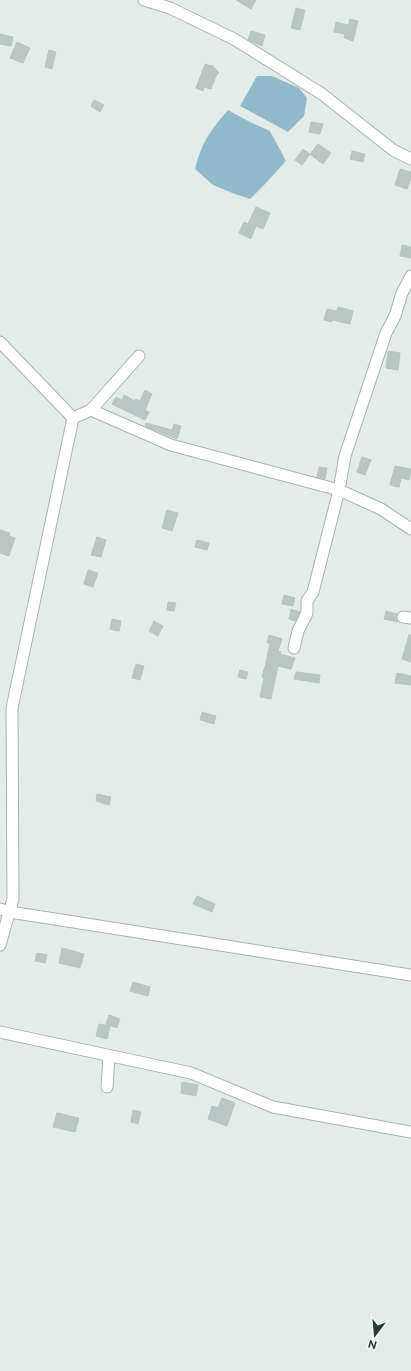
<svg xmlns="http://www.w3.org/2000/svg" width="411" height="1371" font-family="Raleway,sans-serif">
	<rect width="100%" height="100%" fill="#e4ece9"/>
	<g fill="#92b9ca">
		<polygon points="257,76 272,76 299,88 307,98 304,116 288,132 240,106"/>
		<path d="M228,110L250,122L270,131L286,161L265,184L250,199L235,194L213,185L195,169C202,142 210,131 228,110Z"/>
	</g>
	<g fill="#b9c6c3" stroke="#b7c4c1">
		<polygon points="236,0 256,0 251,9"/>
		<polygon points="296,8 305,10 300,30 291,28"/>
		<polygon points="350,19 358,21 353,41 344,38 345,34 334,32 336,22 348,25"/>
		<polygon points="251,31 265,35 262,46 248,40"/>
		<polygon points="0,34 13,37 11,46 0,44"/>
		<polygon points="17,42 30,48 23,63 10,58"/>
		<polygon points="49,50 56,52 52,69 45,67"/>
		<polygon points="205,64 211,66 212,65 219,73 216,76 211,89 204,87 203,91 196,88"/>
		<polygon points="94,100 104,105 100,112 91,106"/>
		<polygon points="311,122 323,124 320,134 309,132"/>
		<polygon points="318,144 331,153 323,164 310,154"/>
		<polygon points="303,149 310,154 302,165 295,160"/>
		<polygon points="352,151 365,154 363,162 350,159"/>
		<polygon points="400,169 411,172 411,178 407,189 395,185"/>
		<polygon points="256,207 270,213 263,229 256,226 251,239 239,233 244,222 248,224"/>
		<polygon points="402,245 411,247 411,258 400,256"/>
		<polygon points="338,307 353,311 350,324 332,320 332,322 324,320 327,309 337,311"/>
		<polygon points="388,351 400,353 398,370 386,368"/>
		<polygon points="145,390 152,394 145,410 149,412 145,420 112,404 116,397 122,400 124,395 135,401 136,399 140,401"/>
		<polygon points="146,423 172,430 174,424 181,426 177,439 145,426"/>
		<polygon points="362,457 371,460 365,475 357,472"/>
		<polygon points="395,466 411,469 409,480 401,478 399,487 390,485"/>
		<polygon points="319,467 327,468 325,479 317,477"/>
		<polygon points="167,510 178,513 172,531 162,528"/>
		<polygon points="0,530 10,533 9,536 15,538 9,556 0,553"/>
		<polygon points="97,537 106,540 101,557 91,555"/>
		<polygon points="197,540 209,543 207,550 195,547"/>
		<polygon points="88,570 98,573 93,587 84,584"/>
		<polygon points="284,595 295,598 293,606 282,604"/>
		<polygon points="168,602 176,603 174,611 167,610"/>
		<polygon points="291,609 300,612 295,621 289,619"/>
		<polygon points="386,611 397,614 396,617 398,622 384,619"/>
		<polygon points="112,619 121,621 119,631 110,629"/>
		<polygon points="154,621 163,626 158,636 149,631"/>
		<polygon points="269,635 282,639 278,651 281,652 280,654 295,658 291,669 278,666 271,699 260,697 264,678 262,677 266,663 270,643 267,643"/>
		<polygon points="409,635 411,635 411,662 402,659"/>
		<polygon points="136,664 144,666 140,680 132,678"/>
		<polygon points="240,670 248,672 246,679 238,677"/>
		<polygon points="296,672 320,675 319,683 294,679"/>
		<polygon points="397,673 411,676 411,685 395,683"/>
		<polygon points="202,712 216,716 214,724 200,720"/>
		<polygon points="97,794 111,797 109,805 96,801"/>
		<polygon points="197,896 215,904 212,912 193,904"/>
		<polygon points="62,948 84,954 80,968 59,963"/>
		<polygon points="37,953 47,955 45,963 35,961"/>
		<polygon points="133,982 150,987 148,996 130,991"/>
		<polygon points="109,1015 120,1019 117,1028 106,1024"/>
		<polygon points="99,1024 110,1026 107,1039 96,1036"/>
		<polygon points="182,1082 198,1085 196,1096 181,1093"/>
		<polygon points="222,1098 235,1103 227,1126 208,1119 212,1106 218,1108"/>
		<polygon points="133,1110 141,1112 138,1124 131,1122"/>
		<polygon points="57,1113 79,1118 75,1132 53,1127"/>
	</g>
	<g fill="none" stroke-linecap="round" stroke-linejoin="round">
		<defs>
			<g id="street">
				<polyline points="144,0 170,8 234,39 322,94 393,150 411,159"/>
				<polyline points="0,342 73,418 12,708 13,899 0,945"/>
				<polyline points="91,410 171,445 339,490 381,509 411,529"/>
				<polyline points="73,418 91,410 139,356"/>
				<polyline points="403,617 411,618"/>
				<polyline points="294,648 298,631 307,613 307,601 313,592 339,490 345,456 386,333 395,316 402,293 411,276"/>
				<polyline points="0,909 10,912 411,975"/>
				<polyline points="0,1032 191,1073 273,1107 411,1132"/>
				<polyline points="107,1087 109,1056"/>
			</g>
		</defs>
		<use href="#street" stroke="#a7b3b1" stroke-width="13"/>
		<use href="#street" stroke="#fff" stroke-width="11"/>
	</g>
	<g transform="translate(375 1335) rotate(196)" stroke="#f4f8f7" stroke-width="3" paint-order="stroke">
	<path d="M0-3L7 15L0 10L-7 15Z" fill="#253b39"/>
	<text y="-6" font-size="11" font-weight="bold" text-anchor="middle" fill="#253b39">N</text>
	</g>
</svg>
